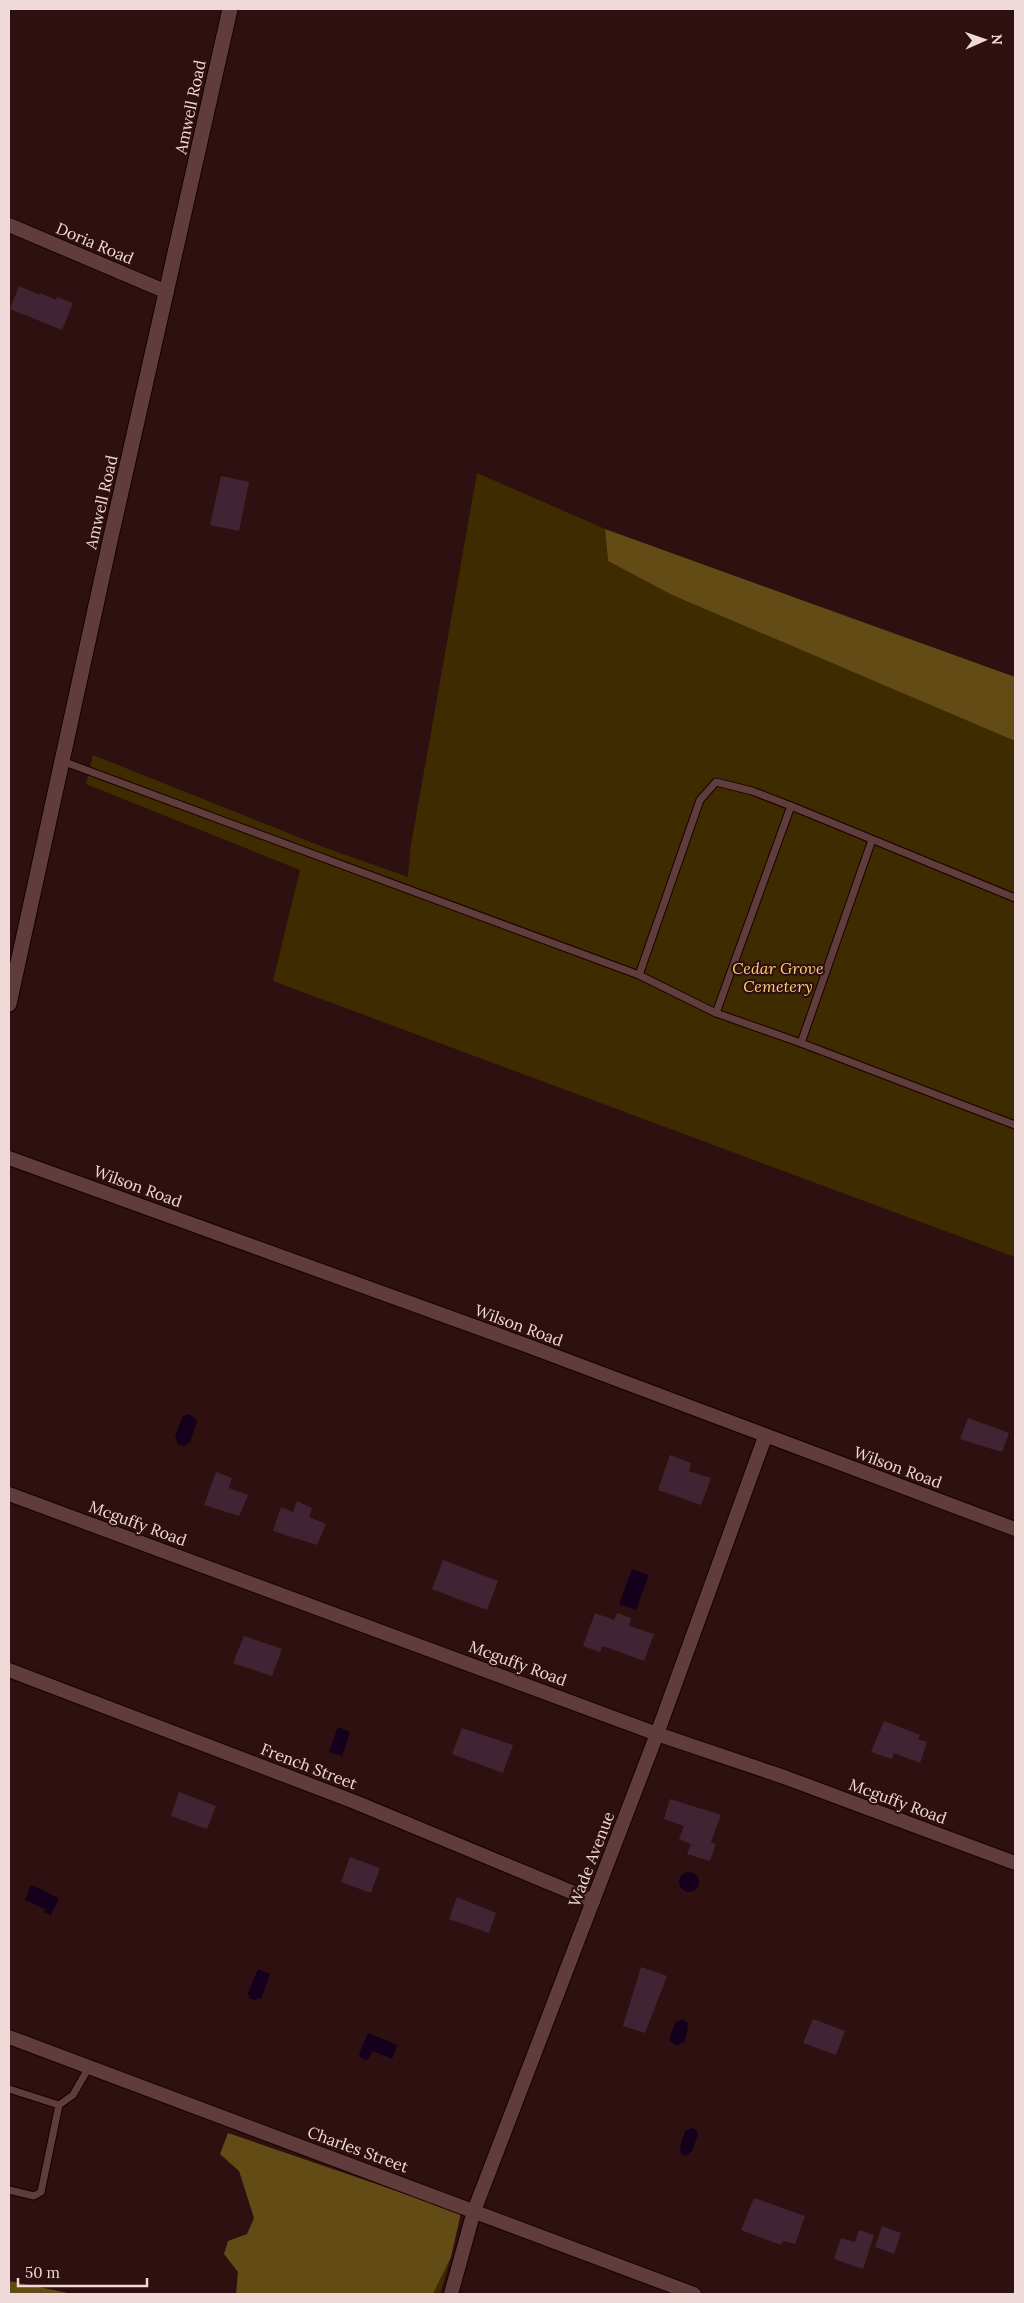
<svg xmlns="http://www.w3.org/2000/svg" width="1024" height="2303" font-family="Lora,serif">
	<rect width="100%" height="100%" fill="#2f1011"/>
	<g fill="#3e2c00">
		<polygon points="477,473 605,529 608,561 672,595 1015,741 1015,1257 273,981 300,870 86,784 93,755 323,847 408,877 411,845"/>
		<polygon points="451,2257 440,2294 433,2294"/>
	</g>
	<g fill="#634b15">
		<polygon points="605,529 1015,677 1015,741 672,595 608,561"/>
		<polygon points="228,2133 461,2213 451,2257 433,2294 236,2294 238,2272 224,2254 228,2241 247,2234 254,2218 239,2171 220,2154"/>
		<polygon points="9,2281 73,2294 9,2294"/>
	</g>
	<g fill="#14001d">
		<polygon points="188,1414 194,1417 197,1422 190,1442 184,1446 178,1444 175,1437 182,1417"/>
		<polygon points="632,1569 649,1575 636,1610 619,1604"/>
		<polygon points="338,1727 350,1732 342,1756 329,1752"/>
		<circle cx="689" cy="1882" r="10"/>
		<polygon points="31,1885 59,1898 51,1915 44,1912 45,1909 25,1900"/>
		<polygon points="258,1969 270,1974 261,1999 257,1998 256,2001 249,1998 250,1995 247,1995"/>
		<path d="M682,2019L688,2023L687,2033L684,2042L676,2046L670,2041C669,2036 674,2027 676,2022Z"/>
		<polygon points="368,2033 397,2045 392,2059 373,2051 367,2060 361,2058 359,2054"/>
		<polygon points="692,2128 696,2130 698,2135 692,2151 685,2156 681,2153 680,2147 685,2131"/>
	</g>
	<g fill="#412433">
		<polygon points="19,286 40,295 40,293 56,300 57,297 73,303 62,330 10,309"/>
		<polygon points="221,476 249,482 239,531 210,525"/>
		<polygon points="968,1418 1009,1433 1002,1452 960,1439"/>
		<polygon points="670,1455 691,1463 689,1471 711,1478 701,1505 658,1490"/>
		<polygon points="216,1472 232,1478 229,1488 248,1495 239,1516 204,1505"/>
		<polygon points="297,1501 312,1508 309,1517 326,1524 317,1545 273,1531 281,1507 293,1512"/>
		<polygon points="443,1560 498,1581 487,1610 432,1589"/>
		<polygon points="595,1613 614,1620 617,1613 631,1618 629,1626 654,1634 644,1661 603,1646 600,1652 583,1646"/>
		<polygon points="244,1636 282,1649 272,1676 233,1663"/>
		<polygon points="884,1721 920,1735 918,1739 927,1742 920,1763 894,1753 892,1759 871,1752"/>
		<polygon points="462,1728 513,1745 503,1773 452,1754"/>
		<polygon points="179,1792 216,1806 207,1829 171,1816"/>
		<polygon points="670,1799 721,1815 711,1842 716,1844 710,1861 687,1854 691,1844 679,1839 684,1826 664,1819"/>
		<polygon points="350,1857 380,1868 371,1893 341,1882"/>
		<polygon points="457,1897 496,1913 489,1933 449,1919"/>
		<polygon points="641,1967 667,1976 645,2033 623,2026"/>
		<polygon points="813,2019 845,2031 836,2055 803,2043"/>
		<polygon points="754,2198 805,2216 795,2244 783,2241 781,2245 741,2230"/>
		<polygon points="882,2226 901,2233 894,2254 875,2247"/>
		<polygon points="859,2230 874,2235 863,2269 834,2259 841,2238 855,2242"/>
	</g>
	<g fill="none" stroke-linecap="round" stroke-linejoin="round">
		<defs>
			<g id="lane">
				<polyline points="62,761 639,975 716,1013 801,1043 1015,1125"/>
				<polyline points="639,975 700,800 716,782 752,791 791,806 1015,898"/>
				<polyline points="716,1013 791,806"/>
				<polyline points="801,1043 872,840"/>
				<polyline points="9,2089 59,2105"/>
				<polyline points="9,2190 34,2196 41,2192 59,2105 73,2095 89,2067"/>
			</g>
			<g id="street">
				<polyline points="9,225 167,292"/>
				<polyline points="9,1158 523,1344 1015,1529"/>
				<polyline points="9,1494 657,1734 784,1777 1015,1863"/>
				<polyline points="9,1670 355,1802 593,1901"/>
				<polyline points="9,2037 694,2294"/>
				<polyline points="451,2294 474,2211 657,1734 765,1437"/>
			</g>
			<polyline id="secondary" points="9,1004 110,541 230,9"/>
		</defs>
		<use href="#lane" stroke="#150001" stroke-width="9"/>
		<use href="#street" stroke="#150001" stroke-width="16"/>
		<use href="#secondary" stroke="#150001" stroke-width="17"/>
		<use href="#lane" stroke="#603d3c" stroke-width="7"/>
		<use href="#street" stroke="#603d3c" stroke-width="14"/>
		<use href="#secondary" stroke="#603d3c" stroke-width="15"/>
	</g>
	<g text-anchor="middle" dominant-baseline="central" stroke-width="4.5" stroke-linejoin="round" paint-order="stroke">
		<g font-size="16" fill="#f0dad9" stroke="#2f1011">
			<text transform="translate(190 107) rotate(-78)">Amwell Road</text>
			<text transform="translate(95 243) rotate(23)">Doria Road</text>
			<text transform="translate(101 502) rotate(-77)">Amwell Road</text>
			<text transform="translate(138 1186) rotate(20)">Wilson Road</text>
			<text transform="translate(519 1325) rotate(20)">Wilson Road</text>
			<text transform="translate(898 1467) rotate(20)">Wilson Road</text>
			<text transform="translate(138 1523) rotate(20)">Mcguffy Road</text>
			<text transform="translate(518 1663) rotate(20)">Mcguffy Road</text>
			<text transform="translate(309 1766) rotate(21)">French Street</text>
			<text transform="translate(898 1801) rotate(20)">Mcguffy Road</text>
			<text transform="translate(591 1859) rotate(-69)">Wade Avenue</text>
			<text transform="translate(358 2149) rotate(20)">Charles Street</text>
		</g>
		<g font-size="16" font-style="italic" fill="#fecf6f" stroke="#2f1011">
			<text x="778" y="968">Cedar Grove<tspan x="778" dy="18">Cemetery</tspan></text>
		</g>
	</g>
	<rect width="1024" height="2303" fill="none" stroke="#f0dad9" stroke-width="20"/>
	<g transform="translate(984 40) rotate(88)" stroke="#2f1011" stroke-width="4" paint-order="stroke">
	<path d="M0-4L9 19L0 12L-9 19Z" fill="#f0dad9"/>
	<text y="-8" font-size="14" font-weight="bold" text-anchor="middle" fill="#f0dad9">N</text>
	</g>
	<path d="M18 2278v8h129v-8" fill="none" stroke="#f0dad9" stroke-width="2.5"/>
	<text x="25" y="2278" font-size="15" fill="#f0dad9" stroke="#2f1011" stroke-width="4" paint-order="stroke">50 m</text>
</svg>
